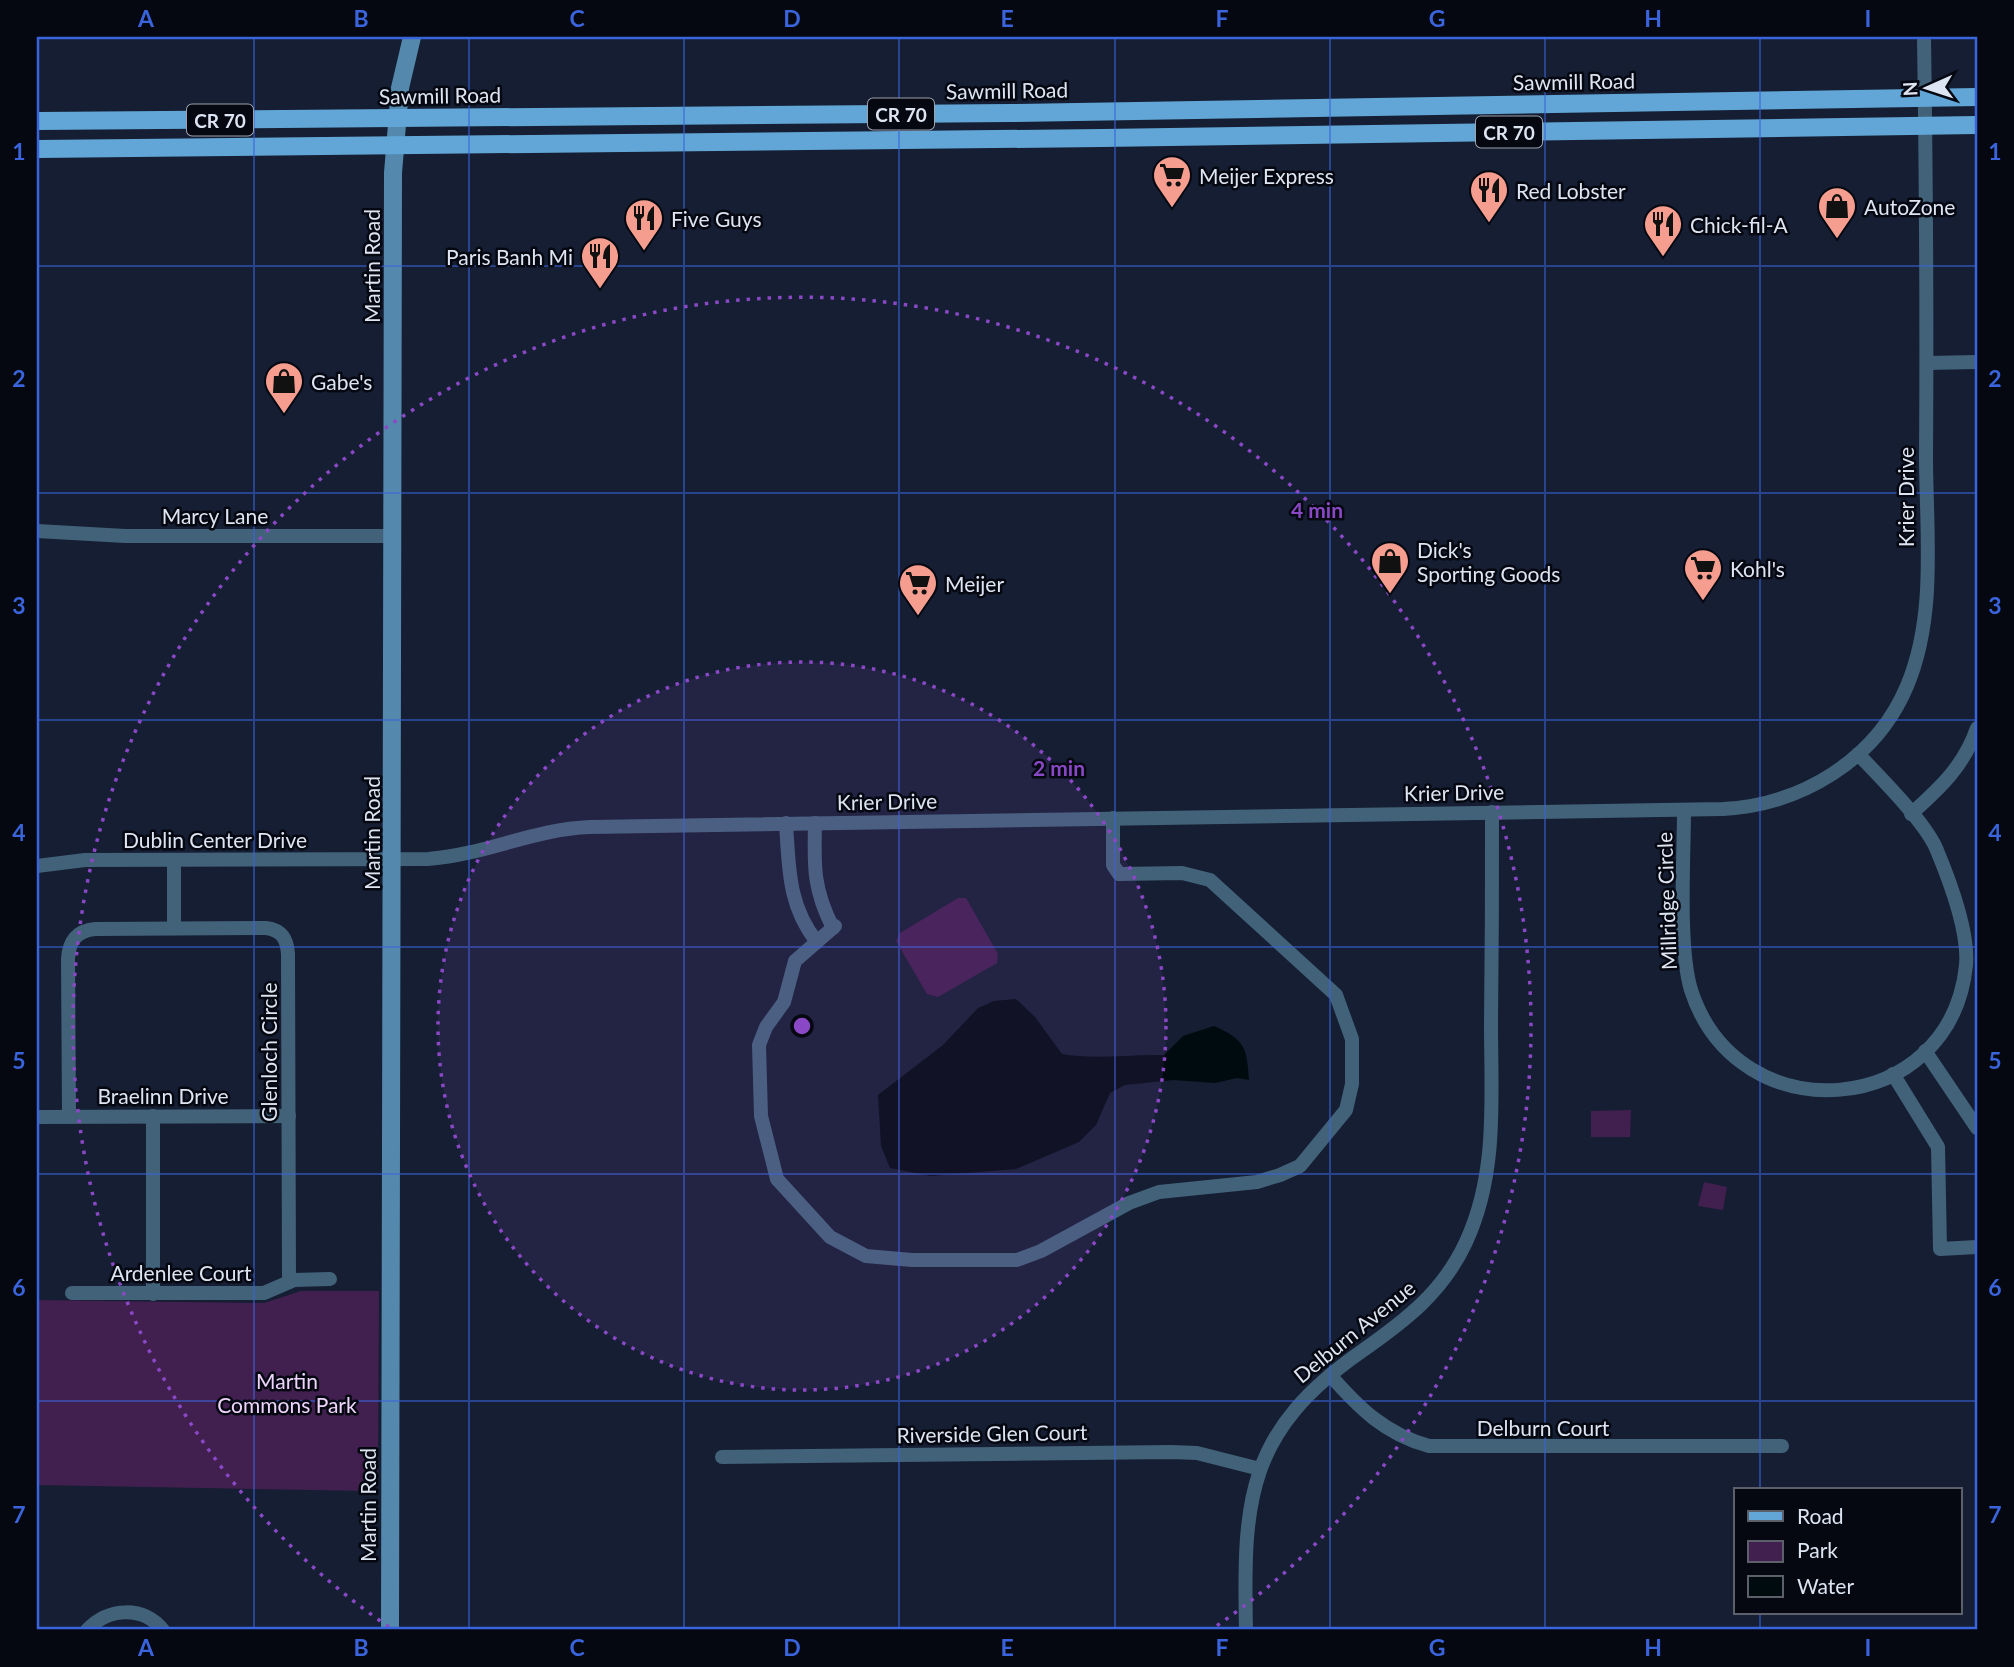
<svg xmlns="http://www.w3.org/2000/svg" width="2014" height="1667" font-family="Lato,sans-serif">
	<rect width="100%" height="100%" fill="#151e32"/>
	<g fill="#411f4f">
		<polygon points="958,898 966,898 998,954 997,963 938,997 927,994 896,941 900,933"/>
		<polygon points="1631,1110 1630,1137 1591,1137 1591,1111"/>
		<polygon points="1704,1182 1727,1187 1723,1210 1698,1206"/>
		<polygon points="301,1291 379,1291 378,1483 364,1484 366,1491 37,1485 37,1300 264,1303"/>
	</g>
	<path fill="#000b0f" d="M1016,999L1035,1017L1062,1054C1095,1060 1130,1054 1164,1055L1183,1036L1214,1026C1245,1040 1247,1047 1249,1080L1237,1078L1215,1083L1173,1080L1125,1085L1110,1093L1096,1125L1079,1142L1016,1169L930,1176L890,1168L881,1146L878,1095L943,1045L978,1008L994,1001Z"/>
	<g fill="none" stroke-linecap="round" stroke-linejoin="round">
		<g stroke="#426279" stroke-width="14">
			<polyline points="1927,363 1977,362"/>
			<polyline points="37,531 125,536 393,536"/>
			<path d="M1684,810C1684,858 1678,946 1691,990C1738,1136 1951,1118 1966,965C1969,932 1949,879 1936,848C1924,821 1879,776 1858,754"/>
			<path d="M1911,814C1940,788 1964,766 1977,728"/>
			<path d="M786,823C789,868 788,906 817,942"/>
			<path d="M815,823C814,866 813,889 833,928"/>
			<path d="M37,866L85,860L428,859C484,855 534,829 590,827L1723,809C1801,805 1876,760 1907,686C1937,615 1926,531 1926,455C1927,316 1926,176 1924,37"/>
			<polyline points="835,926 795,961 784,1002 766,1027 759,1045 761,1116 777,1179 830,1237 866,1256 912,1260 1017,1260 1041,1251 1129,1203 1159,1192 1257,1182 1280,1175 1300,1166 1346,1110 1352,1084 1352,1039 1336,995 1210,880 1182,873 1119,874 1113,865 1113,818"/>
			<polyline points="174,928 174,860"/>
			<polyline points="1925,1051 1977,1128"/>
			<polyline points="1893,1074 1938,1147 1940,1249 1977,1247"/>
			<polyline points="37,1117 289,1116"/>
			<path d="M69,1117L68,959C69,941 76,931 95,929L266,928C282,930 287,939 288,954L289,1282"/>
			<polyline points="72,1293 264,1293 294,1280 330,1279"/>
			<polyline points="153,1294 153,1116"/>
			<path d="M1330,1375C1359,1408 1385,1434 1429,1446H1782"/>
			<polyline points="722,1457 1171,1452 1197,1453 1260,1469"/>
			<path d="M87,1630C109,1607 143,1606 163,1630"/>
			<path d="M1246,1630C1243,1499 1247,1431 1362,1351C1406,1320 1443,1292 1466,1242C1498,1173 1491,1098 1491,1024C1492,953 1492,883 1492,812"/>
		</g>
		<polyline stroke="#5489ad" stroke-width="18" points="390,1630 393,173 400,88 412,37"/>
		<g stroke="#61a6d6" stroke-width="18">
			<polyline points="37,121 1011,113 1977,97"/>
			<polyline points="37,149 1102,138 1977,125"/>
		</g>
	</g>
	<path fill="none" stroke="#3a64dc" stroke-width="2" stroke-opacity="0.55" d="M254,37V1630M469,37V1630M684,37V1630M899,37V1630M1115,37V1630M1330,37V1630M1545,37V1630M1760,37V1490M37,266H1977M37,493H1977M37,720H1977M37,947H1977M37,1174H1977M37,1401H1977M1760,1613V1630"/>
	<circle cx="802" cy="1026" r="364" fill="#8a48c7" fill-opacity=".12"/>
	<g fill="none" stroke="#8a48c7" stroke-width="3.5" stroke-dasharray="3.5 7">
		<circle cx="802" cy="1026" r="364"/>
		<path d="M389 1627A729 729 0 1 1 1215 1627"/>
	</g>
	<defs>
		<symbol id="supermarket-pin" viewBox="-11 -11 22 30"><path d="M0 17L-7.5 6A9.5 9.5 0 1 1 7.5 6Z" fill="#f59d8f" stroke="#050811"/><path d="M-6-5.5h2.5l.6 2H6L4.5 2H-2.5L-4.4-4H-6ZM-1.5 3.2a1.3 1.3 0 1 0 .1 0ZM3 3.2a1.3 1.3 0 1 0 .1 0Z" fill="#111"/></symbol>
		<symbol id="restaurant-pin" viewBox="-11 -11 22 30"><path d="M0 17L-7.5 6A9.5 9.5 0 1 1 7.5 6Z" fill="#f59d8f" stroke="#050811"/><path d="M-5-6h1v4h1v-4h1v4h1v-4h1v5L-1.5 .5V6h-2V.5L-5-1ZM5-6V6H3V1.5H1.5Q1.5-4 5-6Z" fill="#111"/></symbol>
		<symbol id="shop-pin" viewBox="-11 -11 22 30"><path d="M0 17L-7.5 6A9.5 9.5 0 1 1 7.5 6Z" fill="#f59d8f" stroke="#050811"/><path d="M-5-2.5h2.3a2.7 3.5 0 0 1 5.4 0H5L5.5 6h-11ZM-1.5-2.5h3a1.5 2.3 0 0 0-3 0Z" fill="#111"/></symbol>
	</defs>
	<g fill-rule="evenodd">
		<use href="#supermarket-pin" x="1150" y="153" width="44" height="60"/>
		<use href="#restaurant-pin" x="1467" y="168" width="44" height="60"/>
		<use href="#shop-pin" x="1815" y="184" width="44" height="60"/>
		<use href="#restaurant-pin" x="622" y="196" width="44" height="60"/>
		<use href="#restaurant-pin" x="1641" y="202" width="44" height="60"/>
		<use href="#restaurant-pin" x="578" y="234" width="44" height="60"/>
		<use href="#shop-pin" x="262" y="359" width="44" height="60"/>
		<use href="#shop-pin" x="1368" y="539" width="44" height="60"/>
		<use href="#supermarket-pin" x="1681" y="546" width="44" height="60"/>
		<use href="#supermarket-pin" x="896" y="561" width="44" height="60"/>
	</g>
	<g text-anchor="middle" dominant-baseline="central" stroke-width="5" stroke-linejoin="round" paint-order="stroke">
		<g fill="#050811" stroke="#9ca2ae" stroke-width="2">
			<rect x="868" y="98.5" width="66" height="31" rx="5"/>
			<rect x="187" y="104.5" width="66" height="31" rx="5"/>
			<rect x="1476" y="116.5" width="66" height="31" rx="5"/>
		</g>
		<g font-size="19" font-weight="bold" fill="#dde4f2">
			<text x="901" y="114">CR 70</text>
			<text x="220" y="120">CR 70</text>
			<text x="1509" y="132">CR 70</text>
		</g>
		<g font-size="21" fill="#dde4f2" stroke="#050811">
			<text transform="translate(1574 81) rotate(-1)">Sawmill Road</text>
			<text transform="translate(1007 90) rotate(-1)">Sawmill Road</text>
			<text transform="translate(440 95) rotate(-1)">Sawmill Road</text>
			<text transform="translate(371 266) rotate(-90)">Martin Road</text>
			<text transform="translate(1905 497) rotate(-90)">Krier Drive</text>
			<text x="215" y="515">Marcy Lane</text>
			<text transform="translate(1454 792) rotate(-1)">Krier Drive</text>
			<text transform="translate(887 801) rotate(-1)">Krier Drive</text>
			<text transform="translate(371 833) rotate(-90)">Martin Road</text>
			<text x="215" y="839">Dublin Center Drive</text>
			<text transform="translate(1666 901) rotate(-92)">Millridge Circle</text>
			<text transform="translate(268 1052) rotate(-90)">Glenloch Circle</text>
			<text x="163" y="1095">Braelinn Drive</text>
			<text x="181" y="1272">Ardenlee Court</text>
			<text transform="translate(1354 1331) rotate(-39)">Delburn Avenue</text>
			<text x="1543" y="1427">Delburn Court</text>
			<text transform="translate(992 1433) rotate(-1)">Riverside Glen Court</text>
			<text transform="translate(367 1505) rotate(-90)">Martin Road</text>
		</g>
		<g font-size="21" fill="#dde4f2" stroke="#050811" text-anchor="start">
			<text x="1199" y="175">Meijer Express</text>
			<text x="1516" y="190">Red Lobster</text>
			<text x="1864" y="206">AutoZone</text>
			<text x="671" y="218">Five Guys</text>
			<text x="1690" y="224">Chick-fil-A</text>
			<text x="573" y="256" text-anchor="end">Paris Banh Mi</text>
			<text x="311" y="381">Gabe's</text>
			<text x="1417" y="549">Dick's<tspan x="1417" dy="24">Sporting Goods</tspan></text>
			<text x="1730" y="568">Kohl's</text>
			<text x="945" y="583">Meijer</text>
		</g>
		<g font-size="21" fill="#eed4fb" stroke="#050811">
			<text x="287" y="1380">Martin<tspan x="287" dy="24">Commons Park</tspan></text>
		</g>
	</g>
	<circle cx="802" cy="1026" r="10" fill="#8a48c7" stroke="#050811" stroke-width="3.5"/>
	<g font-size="21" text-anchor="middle" font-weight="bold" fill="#8a48c7" stroke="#050811" stroke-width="5" stroke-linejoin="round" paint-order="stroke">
		<text x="1317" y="518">4 min</text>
		<text x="1059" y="776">2 min</text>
	</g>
	<rect width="2014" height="1667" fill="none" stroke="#050811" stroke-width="77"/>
	<rect x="1734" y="1488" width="228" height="126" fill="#050811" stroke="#5b606b" stroke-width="2"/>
	<rect x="1748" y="1511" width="35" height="10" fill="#61a6d6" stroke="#5b606b" stroke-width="2"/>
	<text x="1797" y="1524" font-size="21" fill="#dde4f2">Road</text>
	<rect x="1748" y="1541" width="35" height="21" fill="#411f4f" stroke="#5b606b" stroke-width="2"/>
	<text x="1797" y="1558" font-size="21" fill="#dde4f2">Park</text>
	<rect x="1748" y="1576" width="35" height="21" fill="#000b0f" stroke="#5b606b" stroke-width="2"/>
	<text x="1797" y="1594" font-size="21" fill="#dde4f2">Water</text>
	<g transform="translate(1927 88) rotate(267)" stroke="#050811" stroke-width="5" paint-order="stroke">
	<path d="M0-5L12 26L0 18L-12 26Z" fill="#dde4f2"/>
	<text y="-10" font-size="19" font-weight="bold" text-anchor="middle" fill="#dde4f2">N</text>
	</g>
	<rect x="38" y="38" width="1938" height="1590" fill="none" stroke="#3a64dc" stroke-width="2.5"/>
	<g font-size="23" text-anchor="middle" font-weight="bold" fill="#3a64dc">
		<text x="146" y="27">A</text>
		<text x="361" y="27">B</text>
		<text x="577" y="27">C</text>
		<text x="792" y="27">D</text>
		<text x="1007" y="27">E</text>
		<text x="1222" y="27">F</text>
		<text x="1437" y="27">G</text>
		<text x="1653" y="27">H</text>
		<text x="1868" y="27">I</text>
		<text x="19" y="160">1</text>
		<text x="1995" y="160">1</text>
		<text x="19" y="387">2</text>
		<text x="1995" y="387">2</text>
		<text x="19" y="614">3</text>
		<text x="1995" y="614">3</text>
		<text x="19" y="841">4</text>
		<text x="1995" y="841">4</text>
		<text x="19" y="1069">5</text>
		<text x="1995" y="1069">5</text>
		<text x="19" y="1296">6</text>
		<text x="1995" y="1296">6</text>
		<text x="19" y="1523">7</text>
		<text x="1995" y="1523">7</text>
		<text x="146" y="1656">A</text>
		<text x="361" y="1656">B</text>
		<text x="577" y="1656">C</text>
		<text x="792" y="1656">D</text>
		<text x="1007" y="1656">E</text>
		<text x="1222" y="1656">F</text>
		<text x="1437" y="1656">G</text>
		<text x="1653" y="1656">H</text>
		<text x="1868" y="1656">I</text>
	</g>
</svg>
